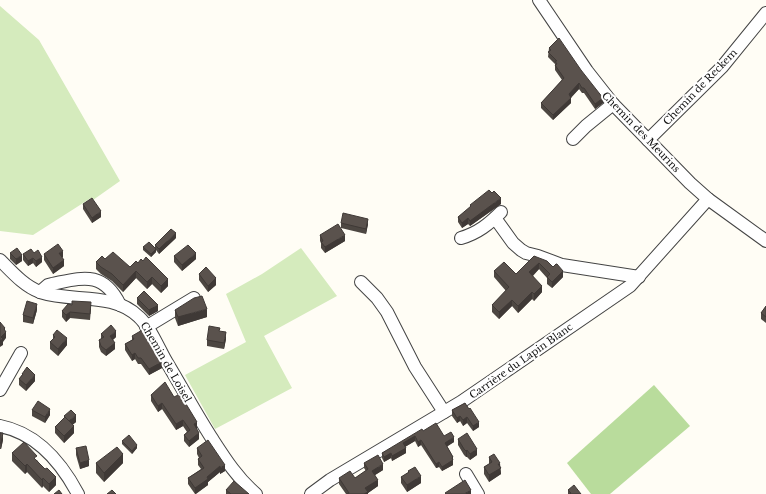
<svg xmlns="http://www.w3.org/2000/svg" width="766" height="494" font-family="'Libre Baskerville',serif">
	<rect width="100%" height="100%" fill="#fffdf5"/>
	<g fill="#d5ebbd">
		<polygon points="0,6 39,40 120,181 93,200 91,198 33,235 0,231"/>
		<polygon points="301,248 337,296 264,336 292,388 215,429 185,375 246,342 226,294 262,274"/>
	</g>
	<polygon fill="#b9dc9c" points="654,385 690,426 610,494 591,494 567,463"/>
	<g fill="none" stroke-linecap="round" stroke-linejoin="round">
		<defs>
			<g id="minor">
				<polyline points="539,0 587,71 613,104 690,183 708,199 766,241"/>
				<polyline points="573,139 586,126 613,104"/>
				<polyline points="648,140 722,67 766,13"/>
				<polyline points="495,218 513,243 521,250 526,253 538,256 562,265 639,277"/>
				<path d="M461,238C478,233 489,224 501,212"/>
				<path d="M0,260C12,272 24,286 40,292C73,303 112,291 139,317C150,327 158,347 166,361C181,386 195,412 211,437C224,457 237,478 256,494"/>
				<polyline points="361,282 377,298 387,312 415,367 444,412"/>
				<path d="M40,292L48,285L52,284C82,278 103,270 120,305"/>
				<polyline points="146,327 194,298"/>
				<polyline points="0,390 21,353"/>
				<path d="M0,426C36,433 61,462 78,494"/>
				<polyline points="466,474 478,494"/>
				<polyline points="311,494 330,480 461,402 630,286 708,199"/>
			</g>
		</defs>
		<use href="#minor" stroke="#444" stroke-width="14"/>
		<use href="#minor" stroke="#fff" stroke-width="12"/>
	</g>
	<g fill="#4d4742">
		<polygon points="549,48 603,103 595,109 584,93 582,93 579,89 571,98 571,103 553,120 541,108 541,103 562,80 555,70 555,64 548,57"/>
		<polygon points="83,204 101,217 92,223 83,209"/>
		<polygon points="501,204 470,226 468,224 462,228 458,222 458,217 470,208 470,205"/>
		<polygon points="341,223 368,224 366,234 341,228"/>
		<polygon points="320,235 345,241 325,253 321,248 321,243 320,241"/>
		<polygon points="176,238 159,254 156,250 156,252 151,257 143,250 143,247 155,248 155,245"/>
		<polygon points="10,253 22,261 16,265 10,259"/>
		<polygon points="34,253 42,262 36,267 33,263 28,266 23,260 23,254"/>
		<polygon points="44,254 63,257 62,257 64,266 53,274 44,260"/>
		<polygon points="174,256 196,259 182,271 174,262"/>
		<polygon points="534,256 563,277 552,288 547,284 547,278 539,269 533,276 542,292 534,301 532,299 518,313 512,306 499,319 492,312 492,305 506,291 494,277 494,271 516,274"/>
		<polygon points="105,259 130,267 136,261 168,286 161,293 152,284 147,289 136,278 123,292 112,281 101,274 96,269 96,262"/>
		<polygon points="199,274 216,285 208,292 199,280"/>
		<polygon points="137,298 158,311 149,316 137,304"/>
		<polygon points="72,305 91,309 90,320 70,318 66,322 62,317 62,311"/>
		<polygon points="766,306 766,323 761,319 761,313"/>
		<polygon points="37,310 33,324 23,322 23,315"/>
		<polygon points="175,310 207,317 178,326 175,318"/>
		<polygon points="101,334 116,337 113,340 115,349 106,356 101,352 99,347 99,340 101,339"/>
		<polygon points="53,335 67,345 58,356 50,349 50,342 53,339"/>
		<polygon points="132,336 162,368 149,375 141,364 138,364 135,359 132,361 125,350 125,344 132,340"/>
		<polygon points="226,339 224,349 207,346 207,340"/>
		<polygon points="22,374 35,381 26,391 19,385 19,379 22,375"/>
		<polygon points="151,395 174,397 197,428 196,429 199,439 189,447 184,441 184,435 187,432 183,426 176,430 162,409 158,412 151,401"/>
		<polygon points="465,403 479,427 473,431 467,423 463,426 460,421 457,423 452,416 452,410"/>
		<polygon points="32,410 50,415 45,423 32,416"/>
		<polygon points="64,416 76,422 72,425 74,433 64,443 55,433 55,427 64,418"/>
		<polygon points="423,431 444,436 454,442 447,446 453,457 453,465 442,471 439,467 436,468 421,445 418,447 415,441 405,447 406,453 392,461 391,458 384,462 382,458 382,453"/>
		<polygon points="0,433 3,440 1,449 0,449"/>
		<polygon points="458,439 477,455 470,460 467,457 466,457 464,455 458,445"/>
		<polygon points="122,441 137,448 132,454 122,444"/>
		<polygon points="76,448 89,466 80,469 76,455"/>
		<polygon points="197,448 225,471 220,474 220,472 208,482 208,485 196,494 195,494 188,484 188,478 201,469 198,465 198,459 199,458 197,454"/>
		<polygon points="12,453 37,460 56,485 49,492 43,486 42,488 27,472 25,474 12,461"/>
		<polygon points="489,457 500,467 501,474 489,482 484,474 484,467 489,464"/>
		<polygon points="96,463 123,463 104,482 96,473"/>
		<polygon points="364,463 383,470 375,475 378,486 368,493 368,494 346,494 339,484 339,478 355,478 366,471 364,468"/>
		<polygon points="408,471 421,483 407,492 401,483 401,477 408,473"/>
		<polygon points="226,490 249,494 226,494"/>
		<polygon points="568,490 581,494 568,494"/>
	</g>
	<g fill="#3f3936">
		<polygon points="579,83 579,89 569,99 569,94"/>
		<polygon points="571,98 571,103 553,120 553,115"/>
		<polygon points="603,98 603,103 595,109 595,104"/>
		<polygon points="501,198 501,204 470,226 470,221"/>
		<polygon points="101,211 101,217 92,223 92,218"/>
		<polygon points="468,218 468,224 462,228 462,223"/>
		<polygon points="368,219 368,224 366,234 366,229"/>
		<polygon points="176,233 176,238 159,254 159,249"/>
		<polygon points="345,235 345,241 325,253 325,247"/>
		<polygon points="156,249 156,252 151,257 151,254"/>
		<polygon points="63,251 63,257 59,259 59,253"/>
		<polygon points="196,253 196,259 182,271 182,265"/>
		<polygon points="22,255 22,261 16,265 16,259"/>
		<polygon points="42,257 42,262 36,267 36,261"/>
		<polygon points="33,258 33,263 28,266 28,261"/>
		<polygon points="64,260 64,266 53,274 53,268"/>
		<polygon points="539,263 539,269 529,279 529,272"/>
		<polygon points="136,271 136,278 123,292 123,285"/>
		<polygon points="563,271 563,277 552,288 552,282"/>
		<polygon points="152,277 152,284 147,289 147,282"/>
		<polygon points="216,278 216,285 208,292 208,286"/>
		<polygon points="168,279 168,286 161,293 161,286"/>
		<polygon points="542,286 542,292 534,301 534,294"/>
		<polygon points="532,292 532,299 518,313 518,306"/>
		<polygon points="512,300 512,306 499,319 499,312"/>
		<polygon points="37,304 37,310 33,324 33,318"/>
		<polygon points="158,305 158,311 149,316 149,310"/>
		<polygon points="207,309 207,317 178,326 178,317"/>
		<polygon points="70,312 70,318 66,322 66,315"/>
		<polygon points="5,328 5,333 6,332 6,338 3,342 3,345 0,347 0,341 1,337 4,329"/>
		<polygon points="116,331 116,337 110,342 110,336"/>
		<polygon points="226,332 226,339 224,349 224,343"/>
		<polygon points="67,338 67,345 58,356 58,349"/>
		<polygon points="115,343 115,349 106,356 106,350"/>
		<polygon points="135,353 135,359 132,361 132,355"/>
		<polygon points="162,362 162,368 149,375 149,369"/>
		<polygon points="35,375 35,381 26,391 26,385"/>
		<polygon points="162,403 162,409 158,412 158,406"/>
		<polygon points="50,409 50,415 45,423 45,417"/>
		<polygon points="76,415 76,422 69,428 69,421"/>
		<polygon points="460,416 460,421 457,423 457,418"/>
		<polygon points="467,417 467,423 463,426 463,420"/>
		<polygon points="183,420 183,426 176,430 176,424"/>
		<polygon points="197,422 197,428 194,431 194,424"/>
		<polygon points="479,422 479,427 473,431 473,426"/>
		<polygon points="74,426 74,433 64,443 64,436"/>
		<polygon points="3,433 3,440 1,449 1,443"/>
		<polygon points="199,433 199,439 189,447 189,441"/>
		<polygon points="415,436 415,441 403,448 403,443"/>
		<polygon points="454,437 454,442 445,448 445,443"/>
		<polygon points="421,440 421,445 418,447 418,442"/>
		<polygon points="137,445 137,448 132,454 132,451"/>
		<polygon points="406,448 406,453 392,461 392,456"/>
		<polygon points="477,449 477,455 470,460 470,454"/>
		<polygon points="467,450 467,457 466,457 466,451"/>
		<polygon points="391,453 391,458 384,462 384,457"/>
		<polygon points="123,454 123,463 104,482 104,473"/>
		<polygon points="453,457 453,465 442,471 442,467"/>
		<polygon points="89,460 89,466 80,469 80,463"/>
		<polygon points="439,462 439,467 436,468 436,464"/>
		<polygon points="500,463 501,474 489,482 489,475 498,464"/>
		<polygon points="27,464 27,472 25,474 25,466"/>
		<polygon points="383,464 383,470 372,477 372,471"/>
		<polygon points="225,465 225,471 220,474 220,468"/>
		<polygon points="220,466 220,472 208,482 208,485 195,494 195,488 207,477"/>
		<polygon points="421,476 421,483 407,492 407,485"/>
		<polygon points="56,477 56,485 49,492 49,484"/>
		<polygon points="43,478 43,486 42,488 42,480"/>
		<polygon points="378,480 378,486 368,493 368,494 364,494 365,488"/>
		<polygon points="471,490 471,494 464,494"/>
	</g>
	<g fill="#5a524d" stroke="#3f3936">
		<polygon points="559,38 581,70 603,98 595,104 584,88 582,88 579,83 569,94 571,98 553,115 541,103 564,78 555,65 557,64 555,61 557,61 548,52 551,50 549,48"/>
		<polygon points="489,190 492,193 494,191 501,198 470,221 468,218 462,223 458,217 471,206 470,205"/>
		<polygon points="92,198 101,211 92,218 83,204"/>
		<polygon points="343,213 368,219 366,229 341,223"/>
		<polygon points="338,224 345,235 325,247 321,242 323,241 320,235"/>
		<polygon points="171,229 176,233 159,249 155,245"/>
		<polygon points="149,242 156,249 151,254 143,247"/>
		<polygon points="58,244 63,251 59,253 64,260 53,268 44,254"/>
		<polygon points="188,245 196,253 182,265 174,256"/>
		<polygon points="17,248 22,255 16,259 10,253"/>
		<polygon points="31,249 34,253 38,250 42,257 36,261 33,258 28,261 23,254"/>
		<polygon points="113,252 130,267 136,261 138,263 141,259 143,261 146,257 168,279 161,286 152,277 147,282 136,271 123,285 112,274 101,267 96,262 102,256 105,259"/>
		<polygon points="534,256 547,261 553,267 556,264 557,264 563,271 552,282 547,277 550,274 539,263 529,272 542,286 534,294 532,292 518,306 512,300 499,312 492,305 509,287 494,271 504,262 516,274"/>
		<polygon points="206,267 216,278 208,286 199,274"/>
		<polygon points="144,291 158,305 149,310 137,298"/>
		<polygon points="202,296 207,309 178,317 175,310 194,298"/>
		<polygon points="27,301 37,304 33,318 23,315"/>
		<polygon points="72,301 91,302 90,314 70,312 66,315 62,311 68,304 72,305"/>
		<polygon points="766,306 766,317 761,313"/>
		<polygon points="0,322 5,328 4,329 6,332 1,337 3,339 0,341"/>
		<polygon points="111,325 116,331 110,336 115,343 106,350 101,346 99,340 104,337 101,334"/>
		<polygon points="209,326 220,328 219,331 226,332 224,343 207,340"/>
		<polygon points="144,329 162,362 149,369 141,358 138,358 135,353 132,355 125,344 134,339 132,336"/>
		<polygon points="57,330 67,338 58,349 50,342 55,337 53,335"/>
		<polygon points="27,367 35,375 26,385 19,379 23,374 22,374"/>
		<polygon points="165,382 174,397 180,394 197,422 194,424 199,433 189,441 184,435 190,430 183,420 176,424 162,403 158,406 151,395"/>
		<polygon points="38,401 50,409 45,417 32,410"/>
		<polygon points="465,403 469,409 470,408 479,422 473,426 467,417 463,420 460,416 457,418 452,410"/>
		<polygon points="71,410 76,415 69,421 64,416"/>
		<polygon points="65,417 74,426 64,436 55,427"/>
		<polygon points="436,423 444,436 451,432 454,437 445,443 453,457 452,458 453,460 442,467 439,462 436,464 421,440 418,442 415,436 403,443 406,448 392,456 391,453 384,457 382,453 422,429 423,431"/>
		<polygon points="0,433 3,433 1,443 0,443"/>
		<polygon points="467,433 477,449 470,454 467,450 466,451 464,449 458,439"/>
		<polygon points="129,435 137,445 132,451 122,441"/>
		<polygon points="208,440 225,465 220,468 220,466 207,477 208,479 195,488 188,478 204,468 198,459 202,456 197,448"/>
		<polygon points="24,442 37,456 34,458 45,469 47,468 56,477 49,484 43,478 42,480 27,464 25,466 12,453"/>
		<polygon points="86,446 89,460 80,463 76,448"/>
		<polygon points="117,447 123,454 104,473 96,463"/>
		<polygon points="494,454 500,463 498,464 501,468 489,475 484,467 492,462 489,457"/>
		<polygon points="378,455 383,464 372,471 378,480 365,488 368,492 364,494 347,494 349,493 339,478 350,471 355,478 368,469 364,463"/>
		<polygon points="415,467 421,476 407,485 401,477 409,472 408,471"/>
		<polygon points="465,480 471,490 464,494 446,494 445,493"/>
		<polygon points="234,481 249,494 231,494 226,490"/>
		<polygon points="574,485 581,494 570,494 571,493 568,490"/>
		<polygon points="59,490 62,494 54,494"/>
		<polygon points="112,490 116,494 107,494"/>
	</g>
	<g text-anchor="middle" dominant-baseline="central" stroke-width="4" stroke-linejoin="round" paint-order="stroke">
		<g font-size="10" fill="#111" stroke="#fff">
			<text transform="translate(700 87) rotate(-46)">Chemin de Reckem</text>
			<text transform="translate(641 132) rotate(46)">Chemin des Meurins</text>
			<text transform="translate(521 361) rotate(-35)">Carrière du Lapin Blanc</text>
			<text transform="translate(166 362) rotate(60)">Chemin de Loisel</text>
		</g>
	</g>
</svg>
